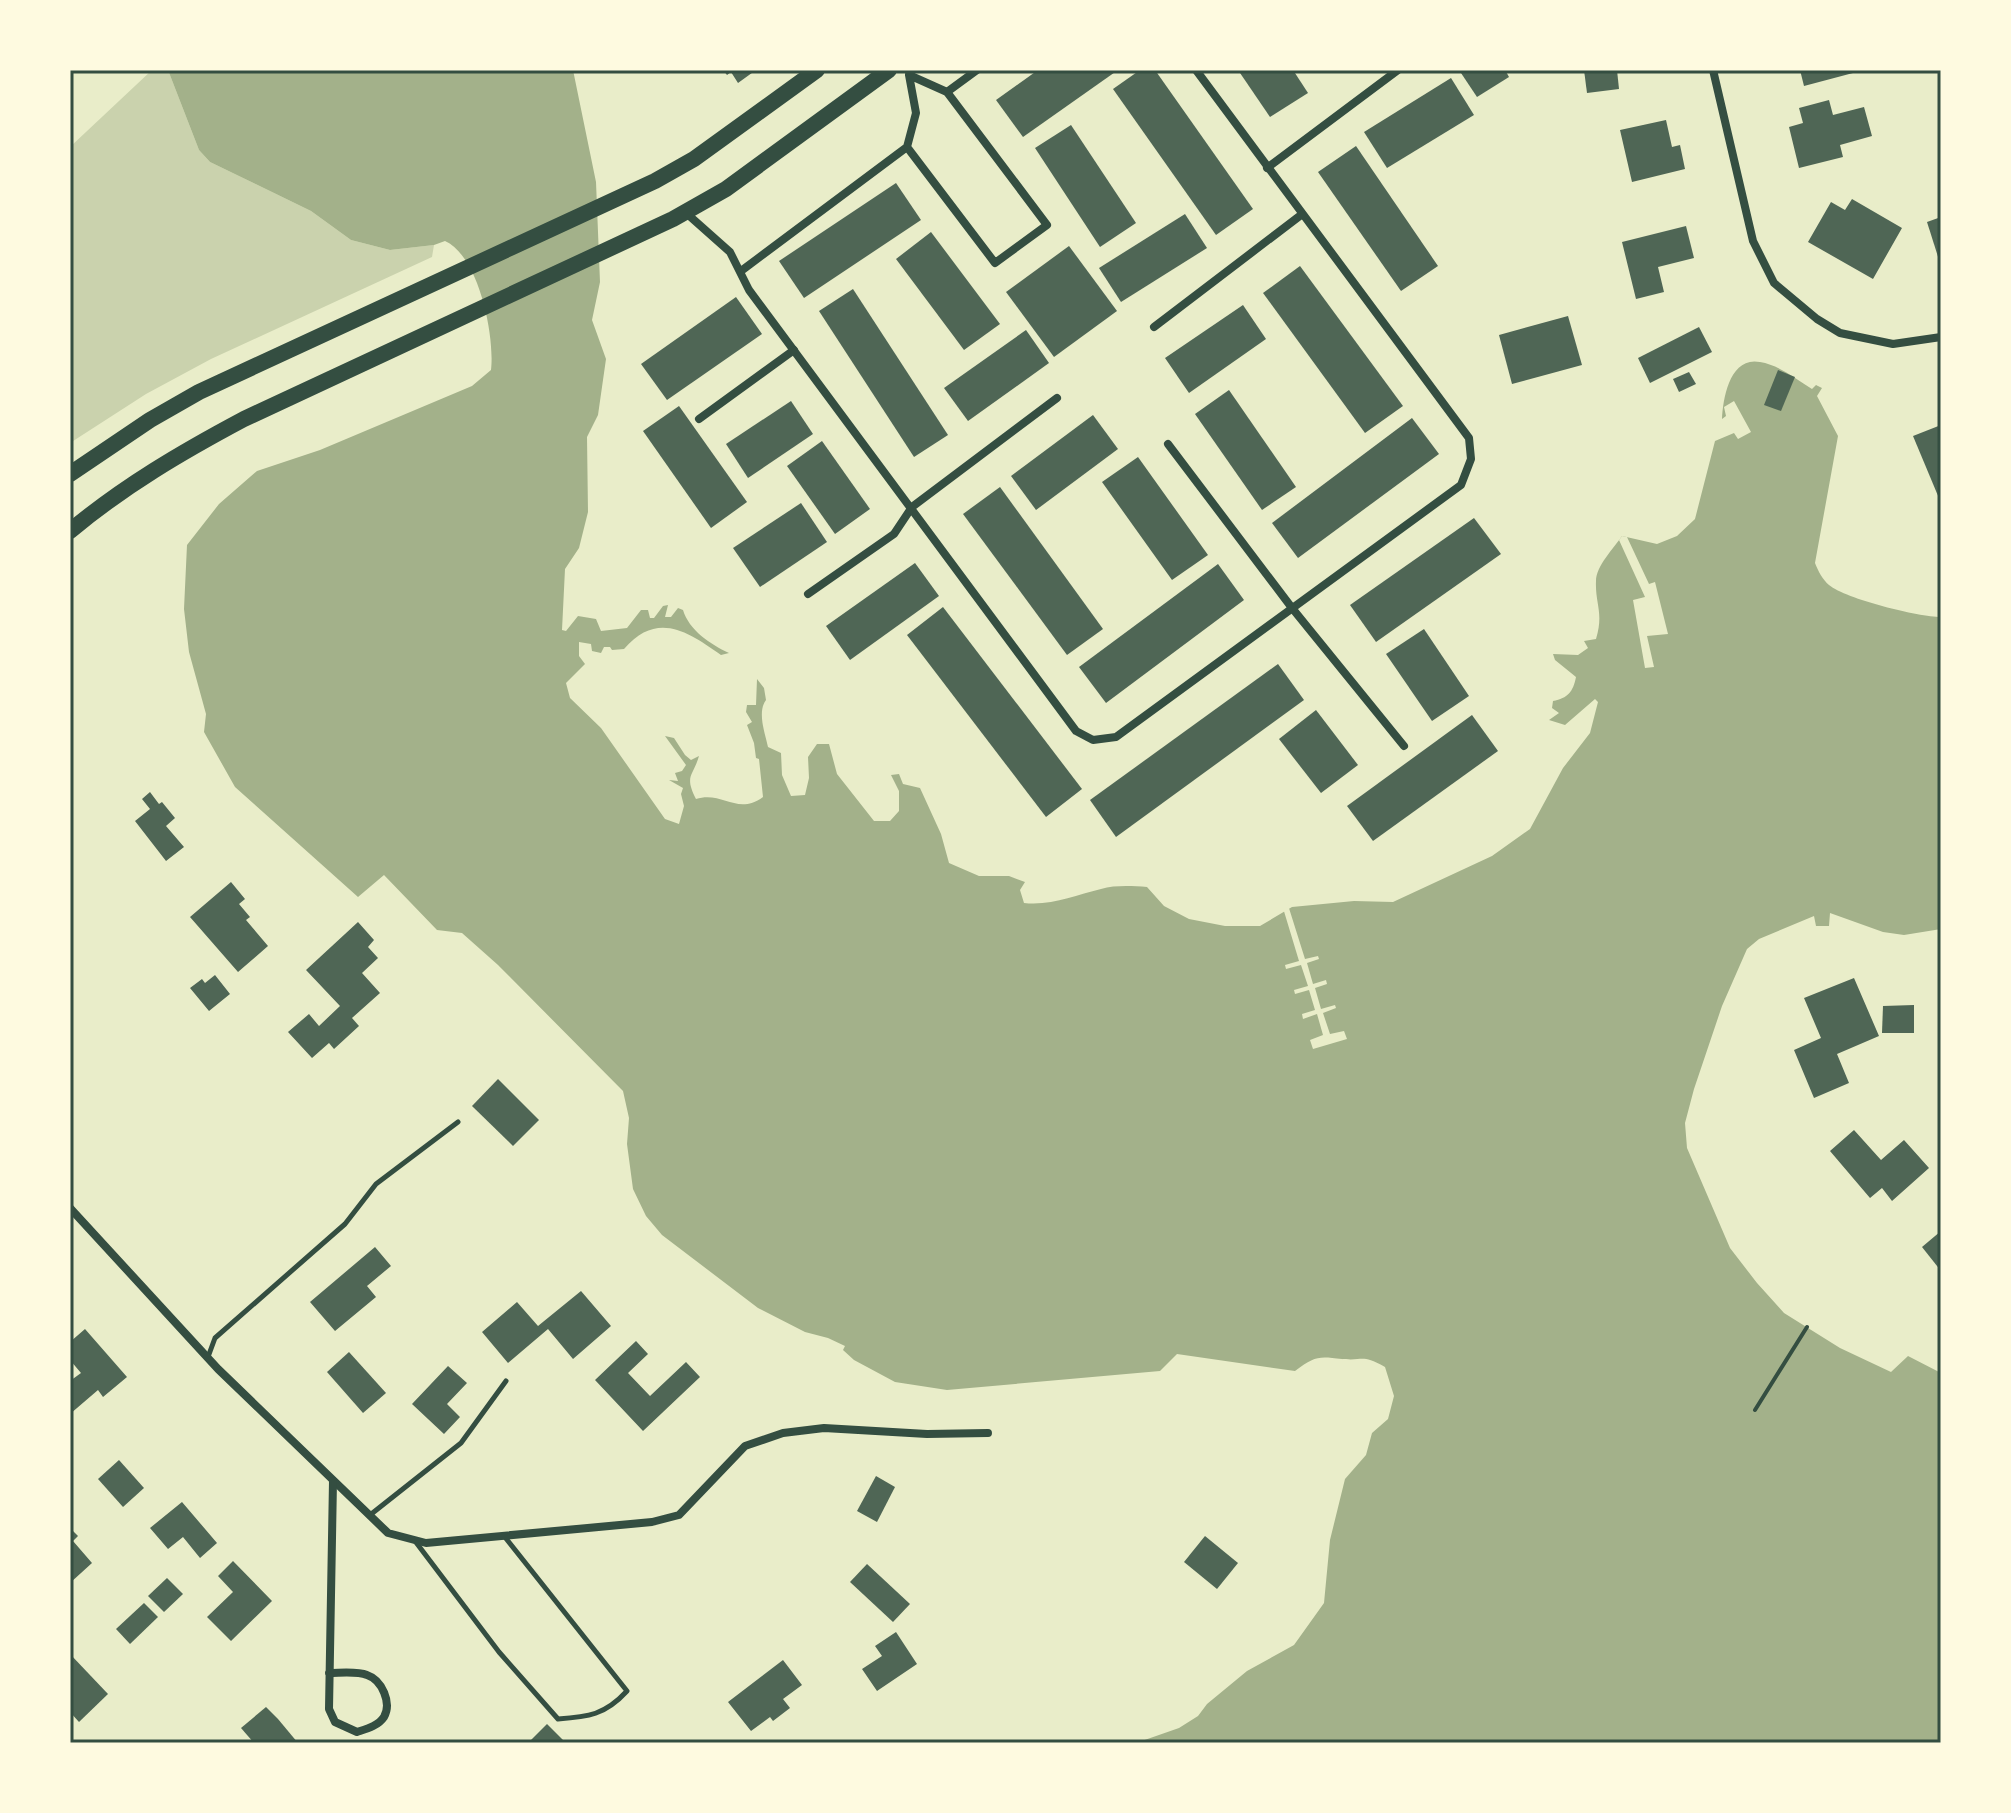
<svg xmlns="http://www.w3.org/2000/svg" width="2011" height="1813" font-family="'Varela Round',sans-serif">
	<rect width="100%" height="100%" fill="#e9edc9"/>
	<polygon fill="#cad2ad" points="152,70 168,70 199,150 210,162 311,211 351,240 390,250 434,245 432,257 211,359 146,394 70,443 70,147"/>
	<path fill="#a3b18a" d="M168,70H573L596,182L600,282L592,320L606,359L598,415L587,437L588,512L579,548L565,569L562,630L566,631L578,616L596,619L601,631L627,628L641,610H648L650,618H654L663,606L668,605L665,617H671L678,608L683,610C689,630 710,644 729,653L721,655C687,631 657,611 624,649L612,650L610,647H604L601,653L592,651L591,644L579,642V656L585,664L566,683L570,698L601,728L665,819L679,824L684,806L681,794L683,788L669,780L678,781L675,773L682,771L686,765L665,736L674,738L685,755L691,760L699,756C693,777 684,775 696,799C723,791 737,816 763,797L759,759L756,758L754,743L747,725L752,722L746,712L747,705H756L757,679L764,688L766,700C757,712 765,733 768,747L781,753L782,775L791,796L805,795L809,778L808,757L817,744H829L837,774L874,821H890L899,811V791L891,775L899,774L903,784L920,788L941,834L949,863L979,876H1009L1025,882L1020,890L1024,903C1052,906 1075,895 1101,889C1115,885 1132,886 1147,887L1164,906L1189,919L1225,926H1260L1292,907L1354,901L1393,902L1492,856L1530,829L1563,768L1590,733L1598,702L1595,699L1565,725L1549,720L1559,713L1552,708L1553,701C1568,698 1573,692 1576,677L1555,660L1553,654L1578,655L1588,648L1584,641L1596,639C1604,613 1595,604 1596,581C1596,566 1614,548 1622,536L1657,544L1677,536L1695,519L1715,441L1734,433L1738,439L1751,432L1734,401L1724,407L1726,416L1722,419C1723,398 1730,356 1760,362C1779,365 1796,379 1812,389L1816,385L1822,388L1817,396L1838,436L1815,563C1818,571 1823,580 1829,585C1846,599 1919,617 1941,617V929L1904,935L1883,932L1830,913L1829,926H1816L1814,916L1759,939L1747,949L1722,1006L1694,1089L1685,1123L1687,1148L1730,1248L1757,1283L1784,1313L1840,1348L1891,1372L1908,1356L1941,1373V1743H1136L1179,1728L1198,1716L1207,1704L1247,1671L1294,1645L1324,1603L1330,1540L1345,1479L1366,1455L1372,1433L1388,1419L1394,1396L1385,1367C1361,1354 1365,1361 1342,1359C1318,1356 1315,1356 1295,1371L1177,1354L1160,1371L947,1390L895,1382L854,1360L843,1350L845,1346L828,1338L805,1332L758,1308L662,1235L646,1216L633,1189L627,1144L629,1118L623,1091L498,965L462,933L437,930L384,875L358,897L235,787L204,732L206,714L189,652L184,609L187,545L219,504L257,471L320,450L472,386L491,370C495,336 479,256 445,241L434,245L390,250L351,240L311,211L210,162L199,150Z"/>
	<g fill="#e9edc9">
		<polygon points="1622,536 1627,537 1649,584 1655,582 1668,634 1647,636 1654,667 1645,668 1633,600 1645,597 1619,540"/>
		<polygon points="1288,905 1305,959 1318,956 1319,959 1307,963 1313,984 1326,980 1327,984 1315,988 1321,1009 1335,1005 1336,1008 1323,1013 1330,1034 1344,1031 1347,1039 1313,1049 1310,1040 1323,1035 1317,1014 1303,1019 1302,1014 1315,1010 1309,990 1295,994 1294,990 1308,986 1301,965 1286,969 1285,965 1299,961 1283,908"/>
	</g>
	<g fill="#4f6655">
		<polygon points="723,70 756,70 738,83 731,72 727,75"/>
		<polygon points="1038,70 1118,70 1023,137 996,100"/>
		<polygon points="1140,70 1155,70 1253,209 1216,235 1113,89"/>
		<polygon points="1238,70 1293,70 1308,93 1270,117"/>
		<polygon points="1459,70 1505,70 1509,77 1477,97"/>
		<polygon points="1584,70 1617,70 1619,89 1587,93"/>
		<polygon points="1800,70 1852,70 1853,73 1804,86"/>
		<polygon points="1451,78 1474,115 1387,168 1364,132"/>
		<polygon points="1829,100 1833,115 1864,107 1872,136 1840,145 1843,157 1799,168 1789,127 1803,123 1799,108"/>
		<polygon points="1666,120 1672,147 1680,145 1685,169 1632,182 1620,130"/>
		<polygon points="1071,125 1136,223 1100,247 1035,148"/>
		<polygon points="1356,146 1438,266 1401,291 1318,172"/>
		<polygon points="896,183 921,220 804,298 779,261"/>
		<polygon points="1852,199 1902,228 1873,279 1808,242 1831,202 1845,210"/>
		<polygon points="1185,214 1207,248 1121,302 1099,268"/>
		<polygon points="1941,217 1941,263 1940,263 1927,222"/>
		<polygon points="1686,226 1694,258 1658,267 1664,292 1636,299 1622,242"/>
		<polygon points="931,232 1000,324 964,350 896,259"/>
		<polygon points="1069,246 1117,311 1054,357 1006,292"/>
		<polygon points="1300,266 1403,406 1365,433 1263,293"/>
		<polygon points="853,289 948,435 914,457 819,311"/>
		<polygon points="736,297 762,334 667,400 641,364"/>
		<polygon points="1243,305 1266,339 1189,393 1165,358"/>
		<polygon points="1568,316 1582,365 1512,384 1499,335"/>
		<polygon points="1699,327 1712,352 1650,383 1638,358"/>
		<polygon points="1026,330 1049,363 968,421 944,388"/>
		<polygon points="1778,370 1795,377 1781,411 1764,405"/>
		<polygon points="1689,372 1696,384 1679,392 1673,379"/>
		<polygon points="1229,390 1296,487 1262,510 1195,414"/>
		<polygon points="791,401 813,434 748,478 726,444"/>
		<polygon points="679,406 747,502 711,528 643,431"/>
		<polygon points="1093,415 1118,449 1036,510 1011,476"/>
		<polygon points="1412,418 1439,454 1298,558 1272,523"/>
		<polygon points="1941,425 1941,503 1913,436"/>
		<polygon points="822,441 870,509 835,534 787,466"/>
		<polygon points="1138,457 1208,555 1172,580 1102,482"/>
		<polygon points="1000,487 1103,629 1067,655 963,514"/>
		<polygon points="801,503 827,542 760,587 733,548"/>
		<polygon points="1474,518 1501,554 1376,642 1350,605"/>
		<polygon points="915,563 939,596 850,660 826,626"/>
		<polygon points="1218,564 1244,600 1106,703 1079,667"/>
		<polygon points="943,607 1082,789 1046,817 907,635"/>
		<polygon points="1424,629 1469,696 1432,721 1386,654"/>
		<polygon points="1278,664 1304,700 1116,837 1090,800"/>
		<polygon points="1316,710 1358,765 1321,793 1279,739"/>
		<polygon points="1472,715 1498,751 1373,841 1347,806"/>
		<polygon points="150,792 159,804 162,802 175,818 166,826 184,847 166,861 135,821 150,809 142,799"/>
		<polygon points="231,882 245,899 239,904 250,917 246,920 268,946 238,972 190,917"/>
		<polygon points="358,922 374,940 368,947 378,958 362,973 380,993 352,1018 359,1026 334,1049 329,1043 312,1058 288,1032 309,1014 319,1026 340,1006 306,970"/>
		<polygon points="215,975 230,994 209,1011 190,988 202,979 205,983"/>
		<polygon points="1854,978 1879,1036 1837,1054 1849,1083 1814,1098 1794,1050 1821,1038 1804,998"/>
		<polygon points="1914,1005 1914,1033 1882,1033 1883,1006"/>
		<polygon points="498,1079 539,1120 513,1146 472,1106"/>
		<polygon points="1854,1130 1881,1160 1904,1140 1929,1168 1892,1201 1882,1188 1870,1198 1830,1151"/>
		<polygon points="1941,1231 1941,1271 1922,1247"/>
		<polygon points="375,1247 391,1266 367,1286 376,1297 335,1331 310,1302"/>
		<polygon points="581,1291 611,1326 573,1359 548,1329 508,1363 482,1332 517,1302 538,1326"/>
		<polygon points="85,1329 127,1377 103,1397 98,1390 70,1414 70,1381 81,1373 70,1360 70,1342"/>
		<polygon points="636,1341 648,1354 628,1373 650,1396 686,1362 700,1377 643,1431 595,1380"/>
		<polygon points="349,1352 386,1393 363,1413 327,1372"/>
		<polygon points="448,1366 467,1383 447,1404 460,1417 444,1434 412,1404"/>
		<polygon points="119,1460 144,1488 123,1507 98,1479"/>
		<polygon points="876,1476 895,1487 877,1522 857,1511"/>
		<polygon points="182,1502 217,1543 200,1558 183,1537 168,1549 150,1528"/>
		<polygon points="70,1528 78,1536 73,1541 92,1563 70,1583"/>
		<polygon points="1205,1536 1238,1563 1217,1589 1184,1562"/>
		<polygon points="233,1561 272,1601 231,1641 207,1617 233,1592 218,1576"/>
		<polygon points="867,1564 910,1604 893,1622 850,1582"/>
		<polygon points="167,1578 183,1594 164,1612 148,1596"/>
		<polygon points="144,1603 158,1617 130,1644 116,1629"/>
		<polygon points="896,1632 917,1664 877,1691 862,1669 882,1656 875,1646"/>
		<polygon points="70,1654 108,1694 79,1722 70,1712"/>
		<polygon points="783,1660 802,1685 783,1699 790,1708 773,1721 770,1717 751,1731 728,1702"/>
		<polygon points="266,1707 278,1719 298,1743 254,1743 241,1728"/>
		<polygon points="547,1724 566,1743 528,1743"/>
	</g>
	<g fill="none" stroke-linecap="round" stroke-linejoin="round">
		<polyline stroke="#344e41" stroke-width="4" points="1755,1410 1807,1327"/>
		<g stroke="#344e41" stroke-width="5">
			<polyline points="208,1357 215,1338 345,1224 376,1184 458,1122"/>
			<polyline points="370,1515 461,1443 506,1381"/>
			<path d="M415,1541L499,1652L558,1719C588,1717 605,1715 627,1691L504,1536"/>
		</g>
		<g stroke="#344e41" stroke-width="8">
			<polyline points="1713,70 1753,241 1774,283 1817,319 1840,333 1893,344 1941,337"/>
			<polyline points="947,92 977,70"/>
			<polyline points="1267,168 1398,70"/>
			<polyline points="685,212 730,252 749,290 1076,731 1093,740 1116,737 1461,485 1471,459 1469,438 1196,70"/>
			<polyline points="741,271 907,147 916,113 909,75 947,92 1047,225 995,263 907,147"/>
			<polyline points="1154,327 1301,215"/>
			<polyline points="699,419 794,350"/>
			<polyline points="1168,444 1292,608 1404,746"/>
			<polyline points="808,594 894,534 912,507 1057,398"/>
			<polyline points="70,1208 218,1369 388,1533 426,1543 652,1522 679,1515 745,1446 783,1433 824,1428 927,1434 988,1433"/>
			<path d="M329,1673C341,1673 357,1671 367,1675C382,1680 392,1703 384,1717C378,1726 366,1729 357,1732L335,1722L329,1709L333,1481"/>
		</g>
		<g stroke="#344e41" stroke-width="16">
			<polyline points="70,474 150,420 199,392 655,181 694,159 817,70"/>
			<path d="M70,531C124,486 182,452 244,419L673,219L726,189L889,70"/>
		</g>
	</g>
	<rect width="2011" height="1813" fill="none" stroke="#fefae0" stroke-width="144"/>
	<rect x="72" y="72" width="1867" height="1669" fill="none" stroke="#344e41" stroke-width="3"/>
</svg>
